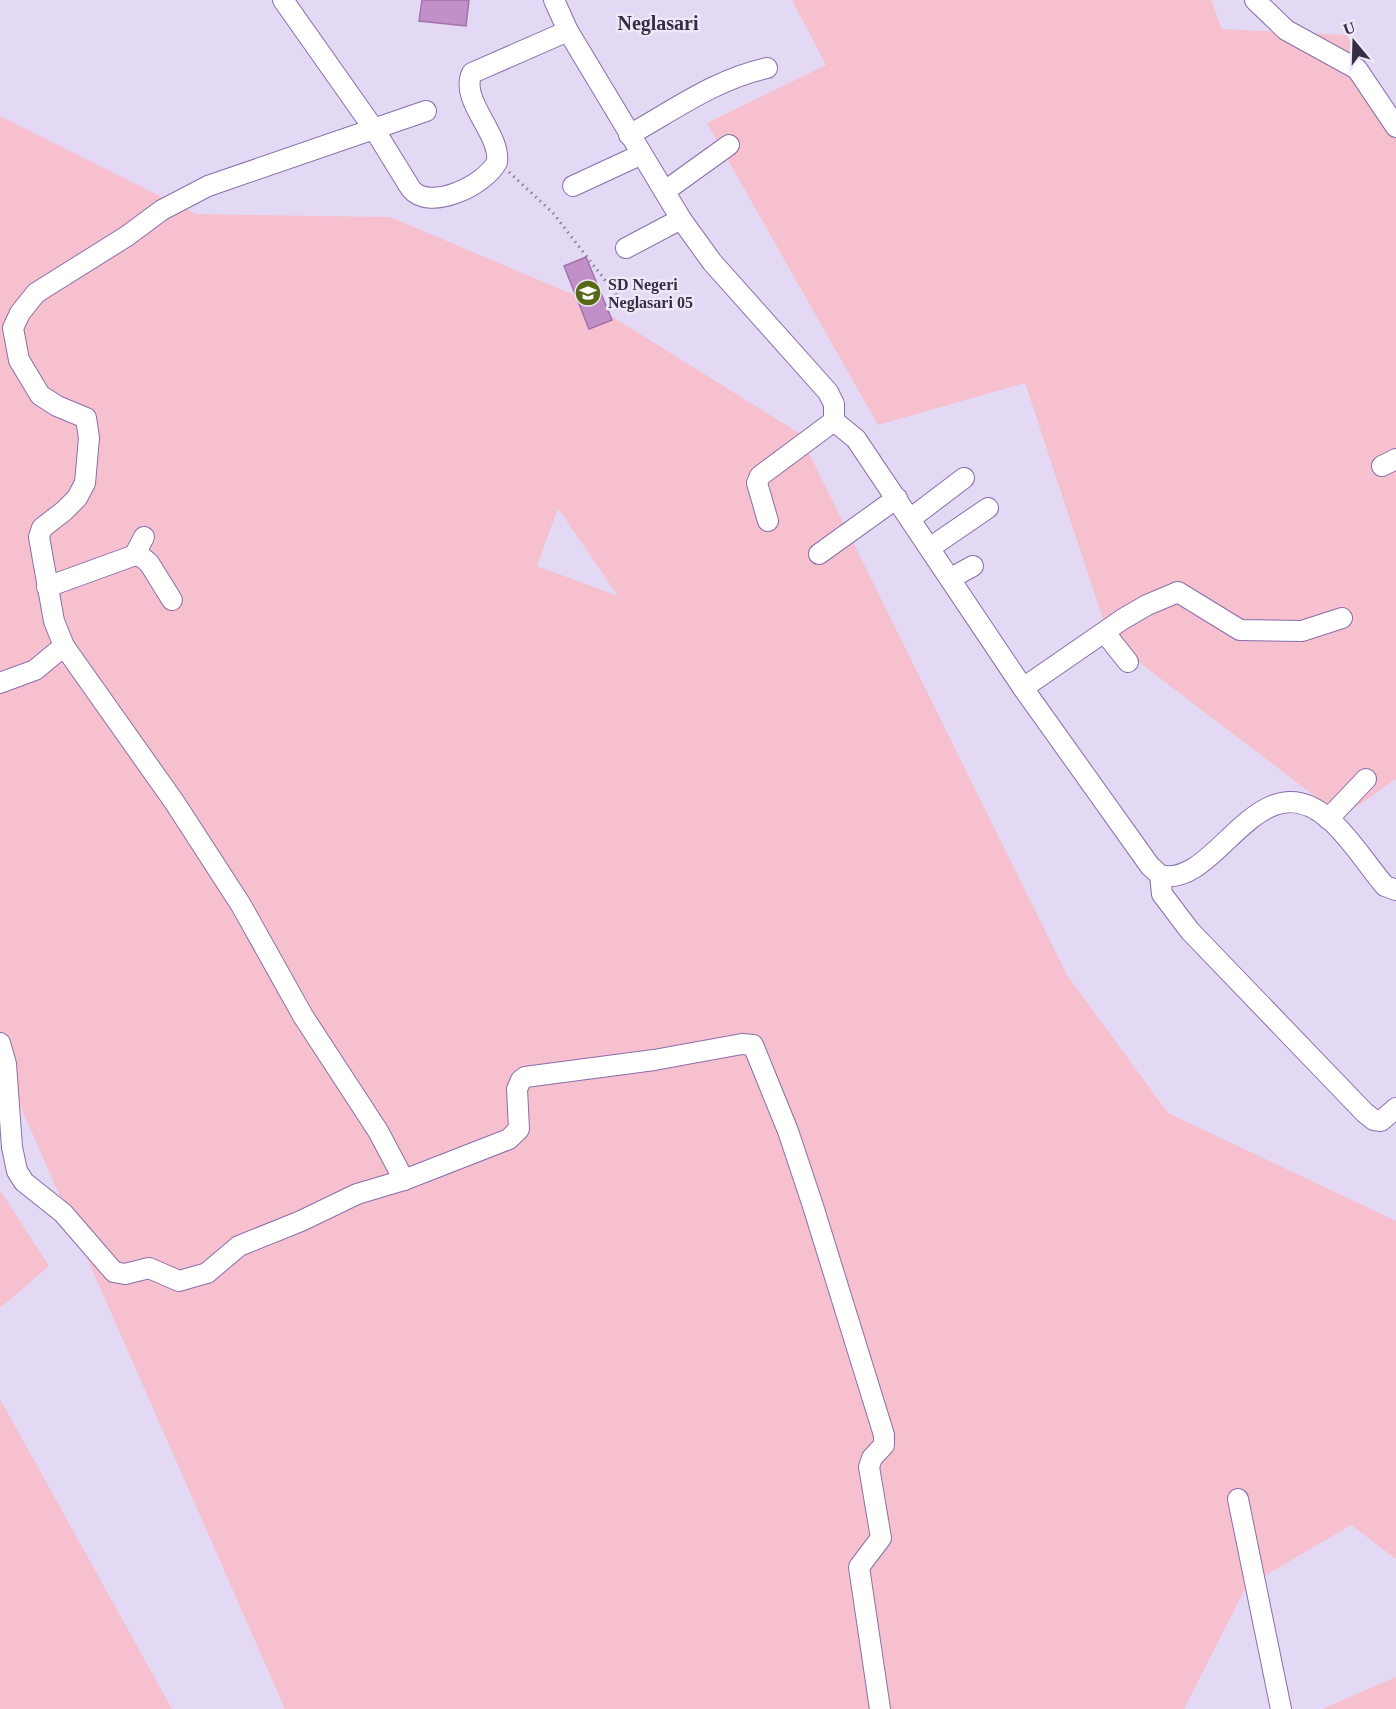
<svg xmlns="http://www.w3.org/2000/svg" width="1396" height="1709" font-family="Georgia,serif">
	<rect width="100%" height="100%" fill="#e3d9f4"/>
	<g fill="#f7c0ce" fill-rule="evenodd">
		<polygon points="792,0 1211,0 1222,29 1346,35 1396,114 1396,779 1342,817 1110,640 1025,383 878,425 707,123 826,65"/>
		<path d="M0,116L196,214L390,217L584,299L799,433L1067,975L1168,1113L1396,1221V1559L1351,1525L1246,1587L1184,1709H285L15,1094L0,1072ZM558,508L618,596L537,566Z"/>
		<polygon points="0,1190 49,1266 0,1308"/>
		<polygon points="0,1399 172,1709 0,1709"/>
		<polygon points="1396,1677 1396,1709 1322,1709"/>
	</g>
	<g fill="#c190c8" stroke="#a273a9" stroke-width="1.5">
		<polygon points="422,0 469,0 466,26 419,21"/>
		<polygon points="586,257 612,320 589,329 564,266"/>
	</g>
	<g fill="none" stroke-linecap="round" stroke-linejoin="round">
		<defs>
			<g id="minor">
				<path d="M283,0L374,129L411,189C430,212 485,185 497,162C501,134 459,100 472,73L568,31"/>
				<path d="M554,0L568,31L681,219L712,262L828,392L834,404V421L856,439L1023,688L1150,866L1160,875C1217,890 1257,756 1329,819C1350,837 1367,865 1385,886L1396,890"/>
				<polyline points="1255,0 1286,30 1357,69 1396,127"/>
				<path d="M629,135C674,110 716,79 767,68"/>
				<polyline points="573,186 640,155"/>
				<polyline points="665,191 729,145"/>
				<polyline points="626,248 681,219"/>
				<polyline points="1382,466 1396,459"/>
				<polyline points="910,519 964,478"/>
				<polyline points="768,521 757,483 760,476 834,421"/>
				<polyline points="931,547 988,508"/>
				<polyline points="819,554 897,498"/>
				<polyline points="134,556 144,537"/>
				<polyline points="951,578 973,566"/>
				<polyline points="47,587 138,554 149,563 172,600"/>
				<polyline points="1105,633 1128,662"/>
				<polyline points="0,683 35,670 64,646"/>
				<polyline points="1023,688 1123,619 1147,605 1178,592 1240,630 1302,631 1342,618"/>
				<polyline points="1328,819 1366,779"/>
				<polyline points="1160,875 1162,894 1190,931 1365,1113 1374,1120 1381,1121 1396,1108"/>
				<polyline points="0,1043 6,1064 12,1147 17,1171 24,1182 63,1213 114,1272 125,1274 149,1268 179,1281 207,1273 239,1246 301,1221 357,1194 404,1180 509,1139 519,1129 517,1089 521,1080 525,1077 654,1060 742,1044 753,1045 788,1131 813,1206 884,1435 884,1445 872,1458 869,1467 881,1538 859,1567 880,1709"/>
				<polyline points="404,1180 378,1131 303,1016 241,905 175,803 64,646 54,621 39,537 42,528 64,511 77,498 85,483 89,438 86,418 57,406 40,395 19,360 13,328 20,313 36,293 127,236 162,210 208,186 426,111"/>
				<polyline points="1238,1499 1281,1709"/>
			</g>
		</defs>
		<use href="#minor" stroke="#886ead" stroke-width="22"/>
		<polyline stroke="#897e99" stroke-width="3" stroke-dasharray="1.5 4.5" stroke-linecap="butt" points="509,172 553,213 622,302"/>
		<use href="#minor" stroke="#fff" stroke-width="20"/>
	</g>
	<defs>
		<symbol id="school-disc" viewBox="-11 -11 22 22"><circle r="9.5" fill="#556815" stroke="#eee9f7"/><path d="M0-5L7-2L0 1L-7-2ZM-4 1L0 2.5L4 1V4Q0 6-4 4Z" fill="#fff"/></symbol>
	</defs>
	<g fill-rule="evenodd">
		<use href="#school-disc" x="573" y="278" width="30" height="30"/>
	</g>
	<g text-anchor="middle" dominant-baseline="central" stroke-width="5" stroke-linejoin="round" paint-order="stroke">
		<g font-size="16" font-weight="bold" fill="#382d47" stroke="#eee9f7" text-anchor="start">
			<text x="608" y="284">SD Negeri<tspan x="608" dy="18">Neglasari 05</tspan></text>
		</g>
		<g font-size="20" font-weight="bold" fill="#382d47" stroke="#eee9f7">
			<text x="658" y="23">Neglasari</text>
		</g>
	</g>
	<g transform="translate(1354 42) rotate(341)" stroke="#eee9f7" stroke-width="4.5" paint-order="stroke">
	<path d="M0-4.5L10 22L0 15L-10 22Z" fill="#382d47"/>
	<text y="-9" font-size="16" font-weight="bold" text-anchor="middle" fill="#382d47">U</text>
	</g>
</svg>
